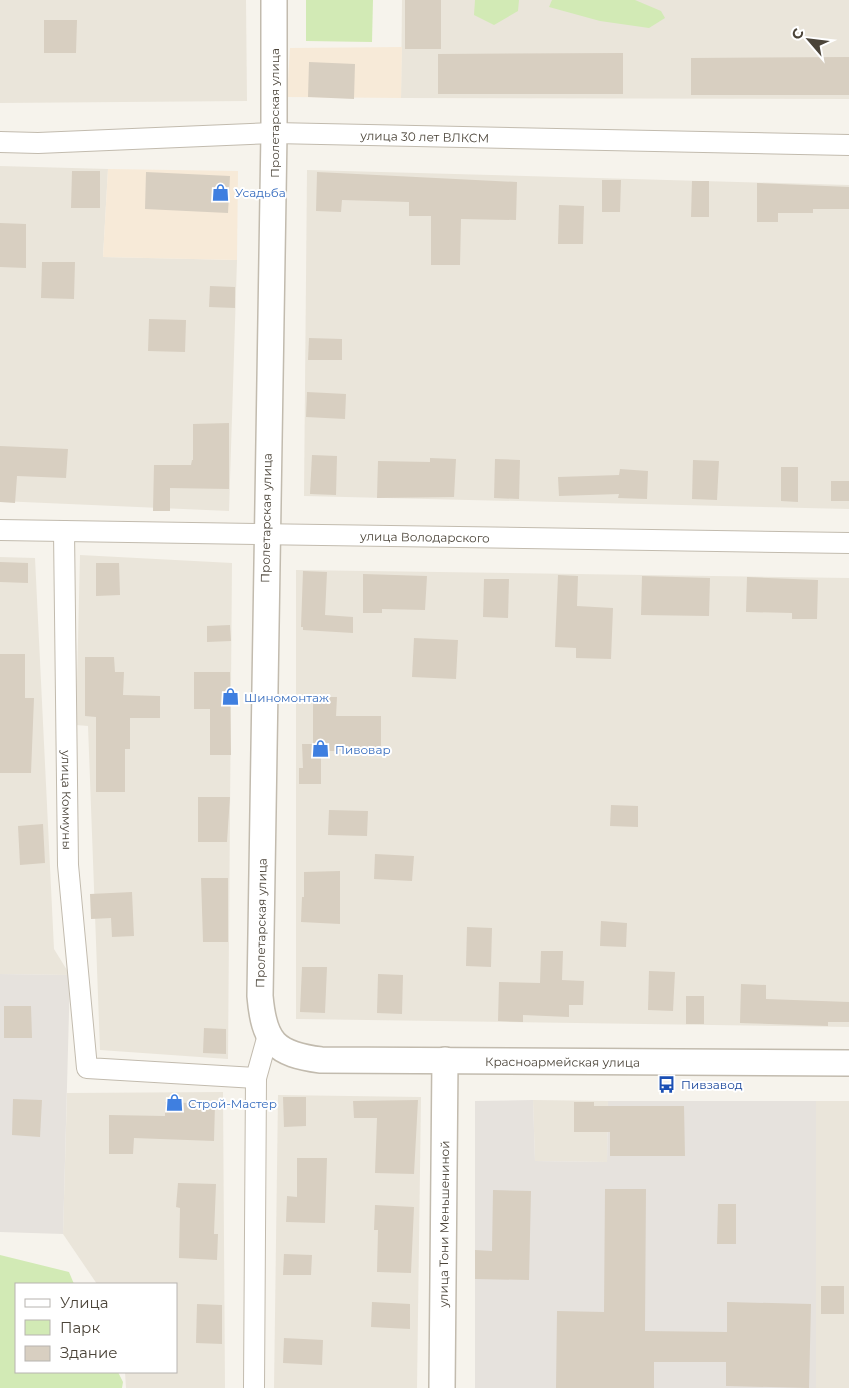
<svg xmlns="http://www.w3.org/2000/svg" width="849" height="1388" font-family="Montserrat,sans-serif">
	<rect width="100%" height="100%" fill="#f6f3ec"/>
	<g fill="#eae5da">
		<polygon points="0,0 246,0 247,101 0,103"/>
		<polygon points="402,0 849,0 849,99 401,98"/>
		<polygon points="0,166 108,169 103,257 237,260 229,511 0,501"/>
		<polygon points="307,170 849,185 849,509 304,496"/>
		<polygon points="80,555 232,563 228,1059 100,1050 88,726 76,725"/>
		<polygon points="0,557 35,558 54,949 70,975 0,974"/>
		<polygon points="296,570 849,578 849,1027 296,1019"/>
		<polygon points="223,1092 225,1388 126,1388 125,1372 176,1372 176,1284 97,1284 63,1234 67,1093"/>
		<polygon points="278,1095 421,1097 417,1388 274,1388"/>
		<polygon points="533,1100 608,1101 607,1162 535,1161"/>
		<rect x="816" y="1101" width="33" height="287"/>
	</g>
	<g fill="#f7ead8">
		<polygon points="402,47 401,98 287,97 290,48"/>
		<polygon points="108,169 238,171 237,260 103,257"/>
	</g>
	<g fill="#e6e2dd">
		<polygon points="0,974 70,975 63,1234 0,1232"/>
		<polygon points="533,1100 535,1161 607,1162 608,1101 816,1101 816,1388 475,1388 475,1101"/>
	</g>
	<g fill="#d2eab5">
		<polygon points="306,0 373,0 372,42 306,41"/>
		<polygon points="475,0 519,0 518,11 494,25 474,15"/>
		<polygon points="552,0 635,0 661,11 665,18 649,28 600,21 549,7"/>
		<polygon points="0,1255 69,1272 74,1284 16,1284 16,1372 118,1372 123,1382 122,1388 0,1388"/>
	</g>
	<g fill="#d8cfc1">
		<rect x="405" y="0" width="36" height="49"/>
		<polygon points="44,20 77,20 76,53 44,53"/>
		<polygon points="623,53 623,94 438,94 438,54"/>
		<polygon points="849,57 849,95 691,95 691,58"/>
		<polygon points="309,62 355,64 354,99 308,97"/>
		<polygon points="72,171 100,171 100,208 71,208"/>
		<polygon points="146,172 230,176 228,213 145,209"/>
		<polygon points="317,172 517,182 516,220 461,219 460,265 431,265 431,216 409,216 409,202 342,200 341,212 316,211"/>
		<polygon points="602,180 621,180 620,212 602,212"/>
		<polygon points="692,181 709,181 709,217 691,217"/>
		<polygon points="757,183 849,187 849,209 813,209 813,213 778,213 778,222 757,222"/>
		<polygon points="559,205 584,206 583,244 558,244"/>
		<polygon points="0,223 26,224 26,268 0,267"/>
		<polygon points="42,262 75,262 74,299 41,298"/>
		<polygon points="210,286 235,287 235,308 209,307"/>
		<polygon points="149,319 186,320 185,352 148,351"/>
		<polygon points="309,338 342,339 342,360 308,360"/>
		<polygon points="307,392 346,394 345,419 306,417"/>
		<polygon points="229,423 229,489 170,488 170,511 153,511 154,465 191,465 192,460 193,460 193,424"/>
		<polygon points="0,446 68,449 66,478 17,476 15,503 0,502"/>
		<polygon points="312,455 337,456 336,495 310,494"/>
		<polygon points="430,458 456,459 454,497 377,498 378,461 430,462"/>
		<polygon points="495,459 520,460 519,499 494,498"/>
		<polygon points="693,460 719,461 717,500 692,499"/>
		<polygon points="781,467 798,467 798,502 781,501"/>
		<polygon points="620,469 648,471 647,499 618,498 619,494 559,496 558,477 619,475"/>
		<rect x="831" y="481" width="18" height="20"/>
		<polygon points="0,562 28,563 28,583 0,582"/>
		<polygon points="96,563 119,563 120,595 96,596"/>
		<polygon points="303,571 327,572 325,615 353,617 353,633 303,630 303,627 301,627"/>
		<polygon points="363,574 427,576 425,610 382,609 382,613 363,613"/>
		<polygon points="558,575 578,576 577,606 613,608 611,659 576,658 576,648 555,647"/>
		<polygon points="642,576 710,578 709,616 641,615"/>
		<polygon points="747,577 818,580 817,619 792,619 792,613 746,612"/>
		<polygon points="484,579 509,579 508,618 483,617"/>
		<polygon points="230,625 231,641 207,642 207,626"/>
		<polygon points="414,638 458,640 456,679 412,677"/>
		<polygon points="0,654 25,654 25,698 34,698 31,773 0,773"/>
		<polygon points="85,657 114,657 115,672 124,672 123,695 160,696 160,718 130,718 130,749 125,749 125,792 96,792 96,717 85,716"/>
		<polygon points="194,672 230,672 231,755 210,755 210,709 194,709"/>
		<polygon points="313,697 337,697 336,716 381,716 381,751 321,751 321,784 299,784 299,768 303,768 302,744 313,744"/>
		<polygon points="198,797 230,797 227,842 198,842"/>
		<polygon points="611,805 638,806 638,827 610,826"/>
		<polygon points="329,810 368,811 367,836 328,835"/>
		<polygon points="43,824 45,863 20,865 18,826"/>
		<polygon points="375,854 414,856 412,881 374,879"/>
		<polygon points="340,871 340,924 301,922 302,897 304,897 304,872"/>
		<polygon points="201,878 228,878 228,942 203,942"/>
		<polygon points="132,892 134,936 112,937 111,918 91,919 90,894"/>
		<polygon points="601,921 627,923 626,947 600,946"/>
		<polygon points="467,927 492,928 491,967 466,966"/>
		<polygon points="541,951 563,951 562,980 584,981 583,1005 569,1005 569,1017 523,1015 523,1022 498,1021 499,982 540,983"/>
		<polygon points="302,967 327,967 325,1013 300,1012"/>
		<polygon points="649,971 675,972 673,1011 648,1010"/>
		<polygon points="378,974 403,975 402,1014 377,1013"/>
		<polygon points="741,984 766,985 766,999 849,1002 849,1022 828,1022 828,1026 740,1023"/>
		<rect x="686" y="996" width="18" height="28"/>
		<polygon points="4,1006 31,1006 32,1038 4,1038"/>
		<polygon points="204,1028 226,1029 226,1054 203,1053"/>
		<polygon points="283,1097 306,1097 306,1126 284,1127"/>
		<polygon points="13,1099 42,1100 40,1137 12,1135"/>
		<polygon points="418,1100 414,1174 375,1173 377,1118 354,1118 353,1101"/>
		<polygon points="165,1102 215,1104 214,1141 134,1138 133,1154 109,1154 109,1115 165,1116"/>
		<polygon points="574,1102 594,1102 594,1106 684,1106 685,1156 610,1156 610,1132 574,1132"/>
		<polygon points="297,1158 327,1158 325,1223 286,1222 287,1196 297,1197"/>
		<polygon points="178,1183 216,1184 214,1234 218,1234 217,1260 179,1258 180,1208 176,1207"/>
		<polygon points="605,1189 646,1189 645,1331 727,1332 727,1302 811,1304 809,1388 726,1386 726,1362 654,1362 654,1388 556,1388 557,1311 604,1312"/>
		<polygon points="493,1190 531,1191 529,1280 475,1279 475,1250 492,1251"/>
		<polygon points="718,1204 736,1204 736,1244 717,1244"/>
		<polygon points="375,1205 414,1207 411,1273 377,1272 378,1230 374,1230"/>
		<polygon points="284,1254 312,1255 311,1275 283,1275"/>
		<rect x="821" y="1286" width="23" height="28"/>
		<polygon points="372,1302 410,1304 410,1329 371,1327"/>
		<polygon points="197,1304 222,1305 222,1344 196,1343"/>
		<polygon points="284,1338 323,1340 322,1365 283,1363"/>
	</g>
	<g fill="none" stroke-linecap="round" stroke-linejoin="round">
		<defs>
			<g id="minor">
				<path id="s1" d="M0,142L38,143L274,133L849,145"/>
				<path id="s2" d="M0,530L849,543"/>
				<path id="s3" d="M64,531L68,865L87,1068L256,1078"/>
				<polyline points="254,1388 256,1078 268,1035"/>
			</g>
			<g id="tertiary">
				<path id="s4" d="M274,0V133L260,996C264,1042 275,1054 321,1060L849,1063"/>
				<path id="s5" d="M442,1388L445,1060"/>
			</g>
		</defs>
		<use href="#minor" stroke="#c2bbae" stroke-width="22"/>
		<use href="#tertiary" stroke="#c2bbae" stroke-width="28"/>
		<use href="#minor" stroke="#fff" stroke-width="20"/>
		<use href="#tertiary" stroke="#fff" stroke-width="25"/>
	</g>
	<defs>
		<symbol id="shop-bare" viewBox="-9 -9 18 18"><path d="M-5-2.5h2.3a2.7 3.5 0 0 1 5.4 0H5L5.5 6h-11ZM-1.5-2.5h3a1.5 2.3 0 0 0-3 0Z" fill="#3f7fe0" stroke="#fff" stroke-width="2.5" paint-order="stroke"/></symbol>
		<symbol id="bus-bare" viewBox="-9 -9 18 18"><path d="M-5-6H5V4H4V6H2V4H-2V6H-4V4H-5ZM-3.5-4V0h7V-4ZM-3.5 1.2v1.5H-2V1.2ZM2 1.2v1.5H3.5V1.2Z" fill="#1a4fb4" stroke="#fff" stroke-width="2.5" paint-order="stroke"/></symbol>
	</defs>
	<g fill-rule="evenodd">
		<use href="#shop-bare" x="208" y="180" width="25" height="25"/>
		<use href="#shop-bare" x="218" y="684" width="25" height="25"/>
		<use href="#shop-bare" x="308" y="736" width="25" height="25"/>
		<use href="#bus-bare" x="654" y="1072" width="25" height="25"/>
		<use href="#shop-bare" x="162" y="1090" width="25" height="25"/>
	</g>
	<g text-anchor="middle" dominant-baseline="central" stroke-width="4" stroke-linejoin="round" paint-order="stroke">
		<g font-size="12" fill="#4b4439" stroke="#fff">
			<text transform="translate(274 113) rotate(-90)">Пролетарская улица</text>
			<text stroke="none"><textPath href="#s1" startOffset="425">улица 30 лет ВЛКСМ</textPath></text>
			<text transform="translate(266 518) rotate(-89)">Пролетарская улица</text>
			<text stroke="none"><textPath href="#s2" startOffset="425">улица Володарского</textPath></text>
			<text stroke="none"><textPath href="#s3" startOffset="269">улица Коммуны</textPath></text>
			<text transform="translate(261 923) rotate(-89)">Пролетарская улица</text>
			<text stroke="none"><textPath href="#s4" startOffset="1338">Красноармейская улица</textPath></text>
			<text stroke="none"><textPath href="#s5" startOffset="164">улица Тони Меньшениной</textPath></text>
		</g>
		<g font-size="12" fill="#366cbe" stroke="#fff" text-anchor="start">
			<text x="235" y="192">Усадьба</text>
			<text x="244" y="697">Шиномонтаж</text>
			<text x="335" y="749">Пивовар</text>
			<text x="188" y="1103">Строй-Мастер</text>
		</g>
		<g font-size="12" fill="#164399" stroke="#fff" text-anchor="start">
			<text x="681" y="1084">Пивзавод</text>
		</g>
	</g>
	<rect x="15" y="1283" width="162" height="90" fill="#ffffff" stroke="#b7b4b0"/>
	<rect x="25" y="1299" width="25" height="8" fill="#ffffff" stroke="#b7b4b0"/>
	<text x="60" y="1308" font-size="15" fill="#4b4439">Улица</text>
	<rect x="25" y="1320" width="25" height="15" fill="#d2eab5" stroke="#b7b4b0"/>
	<text x="60" y="1333" font-size="15" fill="#4b4439">Парк</text>
	<rect x="25" y="1346" width="25" height="15" fill="#d8cfc1" stroke="#b7b4b0"/>
	<text x="60" y="1358" font-size="15" fill="#4b4439">Здание</text>
	<g transform="translate(809 40) rotate(298)" stroke="#ffffff" stroke-width="4" paint-order="stroke">
	<path d="M0-4L9 19L0 12L-9 19Z" fill="#4b4439"/>
	<text y="-8" font-size="14" font-weight="bold" text-anchor="middle" fill="#4b4439">С</text>
	</g>
</svg>
